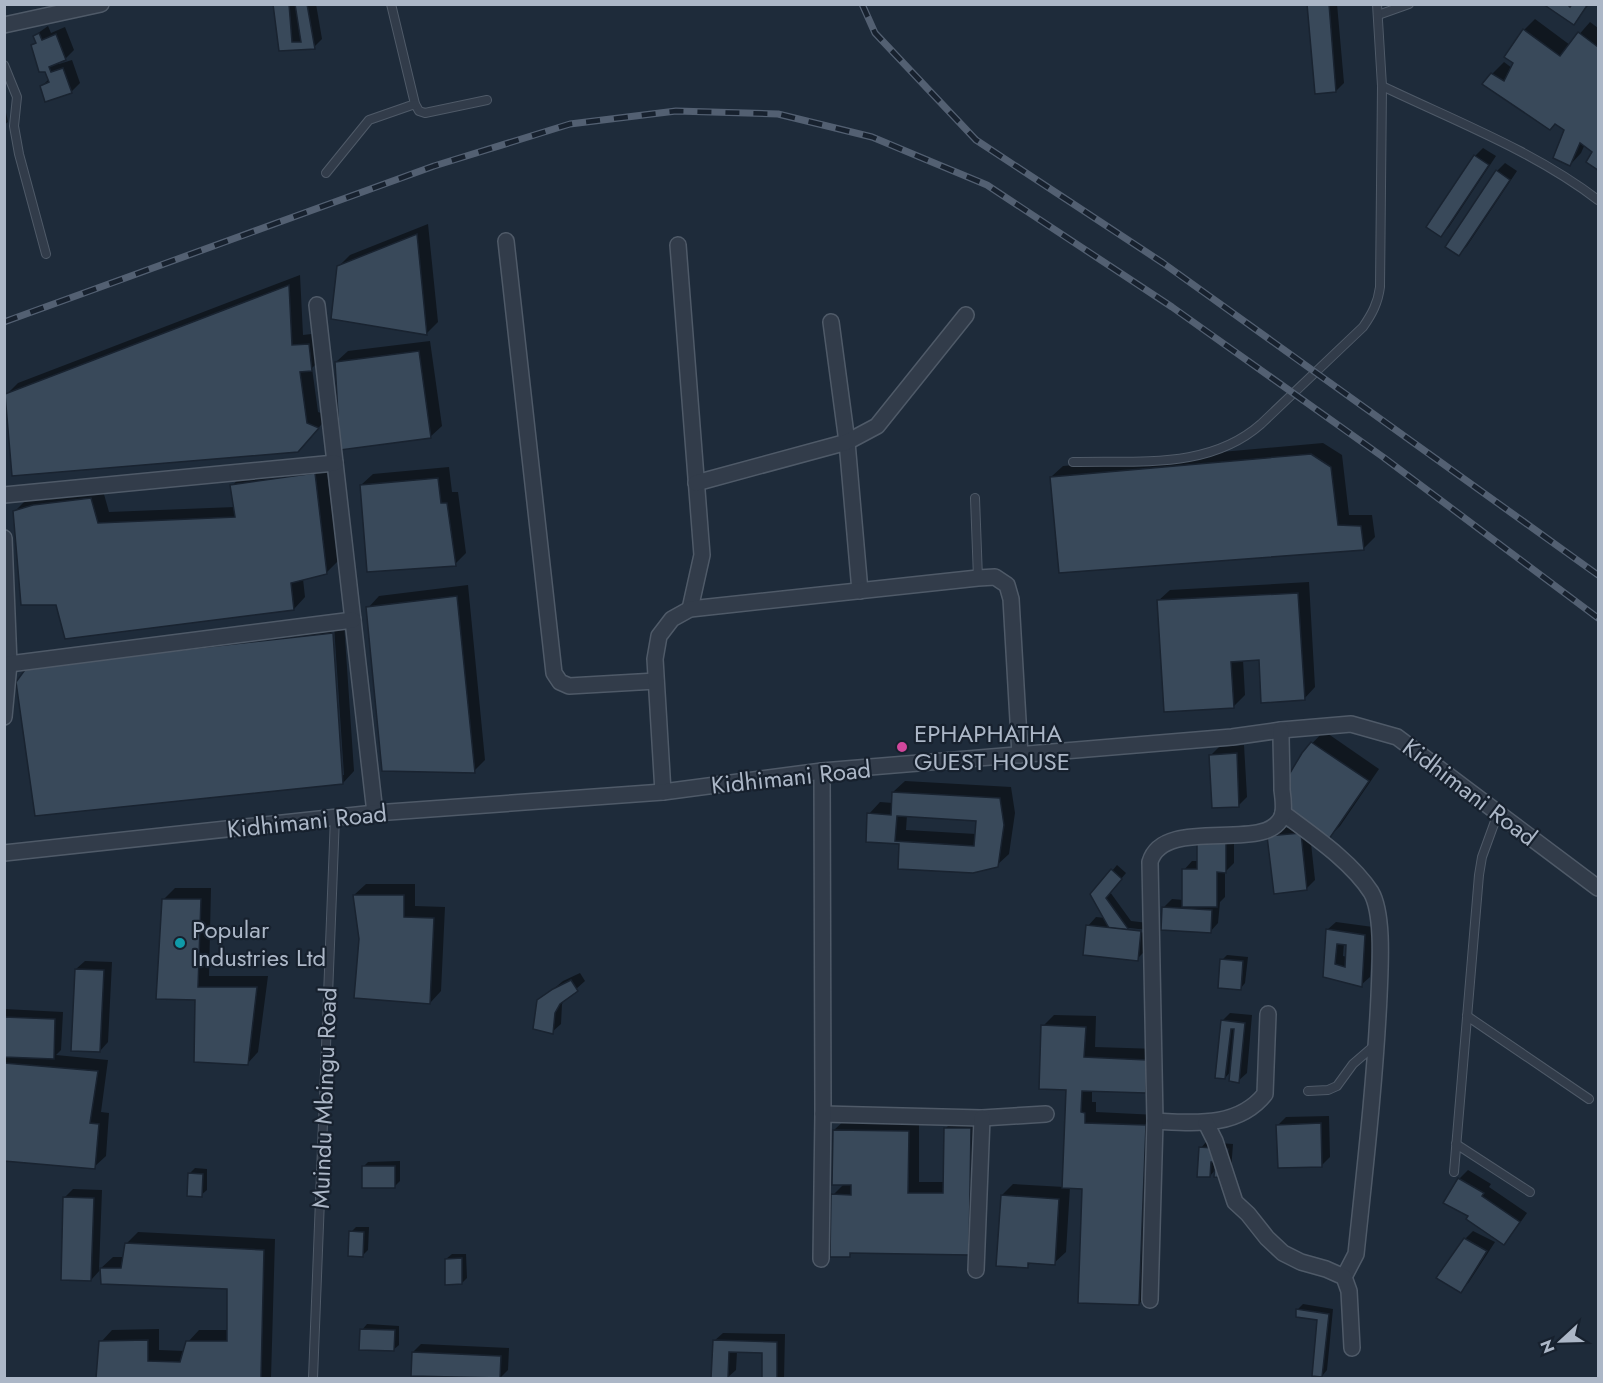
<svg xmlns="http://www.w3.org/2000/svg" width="1603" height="1383" font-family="Jost,sans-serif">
	<rect width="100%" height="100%" fill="#1e2b3a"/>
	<g fill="#0007" fill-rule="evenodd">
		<polygon points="275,4 316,4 322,39 314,47 281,49"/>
		<polygon points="1309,4 1337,4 1344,83 1336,91"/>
		<polygon points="1546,4 1589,4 1574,23"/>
		<polygon points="1535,19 1570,45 1590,22 1598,28 1598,168 1588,161 1594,151 1585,144 1581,153 1570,165 1566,129 1492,74 1504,62 1512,68 1515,62 1506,56 1524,30"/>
		<polygon points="48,26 51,33 65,27 74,50 65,59 58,61 59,64 72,60 80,83 71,92 42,86 49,79 33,45 37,41 34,36"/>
		<polygon points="4,103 8,122 4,125"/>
		<polygon points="1483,148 1496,156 1449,227 1441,235 1475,156"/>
		<polygon points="1505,163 1517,171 1467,246 1459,254 1497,171"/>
		<polygon points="428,224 438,322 427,333 338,267 350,255"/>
		<polygon points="300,275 303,335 320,333 322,358 312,368 318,412 329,416 298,451 7,394 18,383"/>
		<polygon points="430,341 442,426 430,437 336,362 348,351"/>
		<polygon points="1323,443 1342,455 1349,515 1372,515 1375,537 1364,548 1051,477 1063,466"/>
		<polygon points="326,463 338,561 326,573 303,579 305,597 294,609 57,604 14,512 26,500 102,487 109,512 235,507 232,486 243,474"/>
		<polygon points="449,467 452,492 458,492 466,553 455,564 361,485 373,474"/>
		<polygon points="1309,582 1315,687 1304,699 1260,659 1243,660 1245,695 1234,706 1158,601 1170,590"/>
		<polygon points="468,585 485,760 474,771 368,608 379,596"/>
		<path d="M344,623L354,771L343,783L28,668ZM331,626H334L344,775H341Z"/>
		<polygon points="1324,731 1379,769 1340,826 1329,837 1303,753"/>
		<polygon points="1244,745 1247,797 1238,806 1211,755 1219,747"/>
		<path d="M905,781L1011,787L1015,813L1009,854L997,865L900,843L867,841L869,814L880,802L893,803V792ZM907,815L977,820L976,834L906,830Z"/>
		<polygon points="1309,825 1315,880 1306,889 1269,837 1277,829"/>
		<polygon points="1234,834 1234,863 1225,872 1225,897 1220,902 1218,923 1210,932 1164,907 1172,899 1184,900 1184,870 1192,861 1198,861"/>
		<polygon points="1117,865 1126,873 1110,892 1131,921 1148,923 1148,930 1111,926 1110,929 1147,933 1145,951 1137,959 1088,926 1096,917 1105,918 1092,895"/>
		<polygon points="366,884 415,884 415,906 445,907 441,991 430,1003 360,939 354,895"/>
		<polygon points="175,888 211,888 209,976 268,976 258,1052 247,1064 197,998 164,899"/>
		<path d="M1336,922L1373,927L1370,977L1361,985L1325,976L1327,930ZM1344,943L1348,944L1347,957L1343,956Z"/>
		<polygon points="1227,955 1248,957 1245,983 1240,989 1222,960"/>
		<polygon points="85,961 112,962 108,1042 100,1051 76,969"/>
		<polygon points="580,973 585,981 566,998 562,1004 561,1024 552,1032 539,1001 563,981"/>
		<polygon points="4,1009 63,1012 61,1050 56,1055 108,1060 101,1112 109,1113 106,1156 94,1167 4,1159 4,1058 6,1056 4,1056"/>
		<polygon points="1230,1013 1252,1015 1247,1073 1238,1081 1231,1071 1225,1078 1222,1021"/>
		<polygon points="1054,1015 1096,1016 1095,1047 1158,1049 1157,1080 1145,1092 1092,1090 1092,1102 1096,1102 1096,1112 1157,1115 1150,1292 1139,1304 1084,1187 1070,1187 1066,1252 1054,1263 1032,1262 1027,1266 1002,1195 1013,1184 1064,1187 1067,1089 1043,1026"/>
		<polygon points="1329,1116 1330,1157 1321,1166 1278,1125 1286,1117"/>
		<polygon points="957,1117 982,1117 980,1243 968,1254 853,1252 849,1256 833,1195 844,1184 834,1130 846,1119 919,1120 919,1182 945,1182 946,1128"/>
		<polygon points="1206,1142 1233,1144 1231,1171 1216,1169 1210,1176 1201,1148"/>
		<polygon points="400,1161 400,1181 395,1186 363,1167 368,1162"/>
		<polygon points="195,1168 207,1169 207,1190 201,1195 189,1174"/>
		<polygon points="1468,1170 1491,1184 1489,1187 1527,1213 1512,1234 1504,1243 1470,1215 1446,1202 1459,1179"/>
		<polygon points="73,1189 102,1190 99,1270 113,1257 124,1257 126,1244 138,1232 275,1239 271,1378 98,1378 101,1342 112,1330 159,1329 159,1350 185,1351 188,1342 199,1330 229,1330 228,1288 101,1269 91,1280 64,1198"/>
		<polygon points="356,1227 369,1227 368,1250 363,1255 351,1232"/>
		<polygon points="1473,1231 1495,1242 1469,1282 1461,1291 1465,1239"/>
		<polygon points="452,1254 466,1254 467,1278 462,1283 446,1259"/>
		<polygon points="1303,1304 1333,1309 1327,1370 1322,1376 1319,1319 1297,1315 1298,1309"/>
		<polygon points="367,1324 399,1326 399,1345 393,1350 362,1330"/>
		<polygon points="723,1333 785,1334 784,1378 764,1378 764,1351 737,1351 736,1370 727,1378 713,1378 714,1341"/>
		<polygon points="421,1344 509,1348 508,1370 500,1378 412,1375 413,1352"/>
	</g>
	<g fill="#39495a" stroke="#192330" stroke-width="1.5" fill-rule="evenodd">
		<polygon points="273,4 289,4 292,42 301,42 295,4 307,4 315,49 279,51"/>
		<polygon points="1307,4 1329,4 1336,92 1315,94"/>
		<polygon points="1543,4 1567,4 1570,7 1572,4 1588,4 1574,25"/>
		<polygon points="1523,29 1560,56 1578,32 1598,47 1598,170 1586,162 1592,152 1580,143 1570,166 1553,158 1564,130 1555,124 1550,130 1482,84 1491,73 1504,81 1513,63 1504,57"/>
		<polygon points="39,33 42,40 56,34 66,60 49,67 51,72 63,68 72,93 45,102 40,86 49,82 45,72 39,72 31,45 36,43 33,36"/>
		<polygon points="1474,155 1489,165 1441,237 1426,227"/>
		<polygon points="1496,170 1510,180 1459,256 1445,247"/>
		<polygon points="417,234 427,335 331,319 337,266"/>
		<polygon points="289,285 292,345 309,344 312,371 300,372 307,423 319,428 298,452 12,476 5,394"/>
		<polygon points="419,351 431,438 340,450 335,362"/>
		<polygon points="1311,454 1331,467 1338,525 1361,526 1364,550 1059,573 1050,477"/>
		<polygon points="315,473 327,574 291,583 294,610 65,639 56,605 21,605 13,511 33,505 91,498 98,523 235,517 230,485"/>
		<polygon points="438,478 441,503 447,503 456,566 367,572 360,485"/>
		<polygon points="1298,593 1305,700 1261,703 1259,660 1231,662 1234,708 1164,712 1157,600"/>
		<polygon points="457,596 475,773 382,771 366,607"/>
		<polygon points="333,633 343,784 35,816 16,682 27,667"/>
		<polygon points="1311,742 1369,781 1329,839 1289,808 1287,778 1302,753"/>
		<polygon points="1237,753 1239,807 1212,808 1209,755"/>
		<path d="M892,792L1000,798L1004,825L998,867L973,873L898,869L899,844L866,842L867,813L891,815ZM897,816L976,821L974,846L895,841Z"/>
		<polygon points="1301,833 1307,890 1274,894 1267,836"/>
		<polygon points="1197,841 1226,842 1226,873 1217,872 1217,907 1182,907 1182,869 1197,869"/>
		<polygon points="1111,869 1122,879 1106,898 1129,930 1109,928 1090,894"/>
		<polygon points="353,895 404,895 404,917 434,918 430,1004 354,998 359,939"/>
		<polygon points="162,899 201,899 198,987 257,987 248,1065 194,1062 195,1000 156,999"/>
		<polygon points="1162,907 1212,910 1211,933 1161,930"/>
		<polygon points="1086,925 1141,931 1138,961 1083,955"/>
		<path d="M1326,929L1365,935L1362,987L1323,977ZM1337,944L1346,945L1345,967L1335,964Z"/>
		<polygon points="1220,959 1243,961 1241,990 1218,988"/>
		<polygon points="75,969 104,970 100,1052 71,1051"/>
		<polygon points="571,980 578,991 560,1004 555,1013 553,1034 533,1029 537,1000 553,989"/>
		<polygon points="4,1017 55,1019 54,1059 4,1057"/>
		<polygon points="1221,1020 1245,1023 1239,1083 1229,1081 1234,1029 1231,1029 1225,1079 1215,1078"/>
		<polygon points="1041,1025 1086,1027 1084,1057 1147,1060 1146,1093 1082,1091 1081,1112 1085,1113 1085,1123 1146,1125 1139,1305 1078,1303 1082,1189 1062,1188 1066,1090 1039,1089"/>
		<polygon points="4,1063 98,1071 90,1123 99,1124 95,1169 4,1161"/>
		<polygon points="1321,1123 1322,1167 1278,1168 1276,1125"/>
		<polygon points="944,1128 971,1128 969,1255 850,1253 850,1257 830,1257 831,1194 851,1195 851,1185 832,1185 833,1130 909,1131 908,1193 943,1193"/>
		<polygon points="1199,1147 1228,1149 1226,1178 1214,1177 1215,1162 1211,1162 1210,1177 1197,1177"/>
		<rect x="362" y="1166" width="33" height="22"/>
		<polygon points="188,1173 203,1174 202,1197 187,1196"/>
		<polygon points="1458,1178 1484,1193 1482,1196 1520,1222 1504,1245 1466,1219 1468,1216 1443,1203"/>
		<polygon points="1001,1195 1059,1199 1055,1265 1028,1263 1028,1268 996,1266"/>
		<polygon points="63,1197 94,1198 91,1281 61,1280"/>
		<polygon points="349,1231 364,1232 363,1257 348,1256"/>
		<polygon points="1464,1238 1487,1251 1461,1293 1436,1278"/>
		<polygon points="125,1243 264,1250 261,1378 96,1378 99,1341 148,1340 148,1361 180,1362 186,1341 227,1341 227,1289 101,1284 100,1268 121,1268"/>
		<polygon points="462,1258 462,1284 445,1285 445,1259"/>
		<polygon points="1296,1309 1329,1314 1322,1377 1312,1376 1317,1320 1296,1317"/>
		<polygon points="360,1329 395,1330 394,1351 359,1350"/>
		<polygon points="713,1340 777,1342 777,1378 762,1378 762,1353 729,1352 728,1378 711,1378"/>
		<polygon points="412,1352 501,1356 500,1378 411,1376"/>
	</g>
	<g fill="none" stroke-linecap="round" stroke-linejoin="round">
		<defs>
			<g id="lane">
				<polyline points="391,4 415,104 419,111 425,113 487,100"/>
				<polyline points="1378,15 1409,4"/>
				<polyline points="4,65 17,97 14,126 19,154 46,254"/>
				<path d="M1382,86C1455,121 1534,151 1598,200"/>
				<polyline points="326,173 369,120 415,104"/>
				<path d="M1073,462C1138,460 1209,470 1261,424L1363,327C1372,314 1378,303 1380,287L1382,86L1377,4"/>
				<polyline points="975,498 978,578"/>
				<polyline points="1467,1016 1589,1099"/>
				<polyline points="1308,1091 1328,1090 1337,1086 1353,1064 1375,1045"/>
				<polyline points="1456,1144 1530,1192"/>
				<polyline points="1454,1172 1479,875 1482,857 1498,813"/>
				<polyline points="313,1378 335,817"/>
			</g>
			<g id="street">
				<polyline points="4,25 101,4"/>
				<polyline points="506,241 554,673 560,682 569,686 656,681"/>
				<polyline points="678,245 702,555 690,609"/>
				<polyline points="317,305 375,813"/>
				<polyline points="831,322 847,442 860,591"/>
				<polyline points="696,483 847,442 877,426 966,315"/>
				<polyline points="4,495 335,463"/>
				<polyline points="4,538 9,664 4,717"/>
				<polyline points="9,664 353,620"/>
				<polyline points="663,792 655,659 659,636 672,619 690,609 978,578 995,577 1007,585 1011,599 1020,755"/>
				<path d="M1283,813C1312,835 1351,861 1371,892C1384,914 1380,969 1379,996C1375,1082 1365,1168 1356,1254L1344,1277"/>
				<polyline points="4,853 375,813 663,792 822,771 1232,737 1281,730 1351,724 1397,737 1598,888"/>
				<polyline points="823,1114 982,1118 1046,1114"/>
				<path d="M1155,1121C1194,1123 1238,1128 1265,1094L1268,1014"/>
				<polyline points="1206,1123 1215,1141 1235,1202 1248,1214 1267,1238 1283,1253 1301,1262 1326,1269 1344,1277 1349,1291 1352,1348"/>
				<polyline points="821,1259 823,1114 822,771"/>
				<polyline points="976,1270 982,1118"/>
				<path d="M1150,1300L1155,1121L1150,862C1164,813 1273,857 1283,813C1284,806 1283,797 1282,790C1282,770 1281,750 1281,730"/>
			</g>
		</defs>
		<use href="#lane" stroke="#4f5a68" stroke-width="10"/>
		<use href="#street" stroke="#4f5a68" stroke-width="18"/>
		<use href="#lane" stroke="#323c4a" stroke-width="8"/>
		<use href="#street" stroke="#323c4a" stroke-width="15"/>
		<defs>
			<g id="rail">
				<polyline points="862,4 875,33 976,140 1163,263 1598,575"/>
				<polyline points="4,322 434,166 570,124 676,111 778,114 872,137 987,185 1172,307 1383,457 1598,618"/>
			</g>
		</defs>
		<use href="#rail" stroke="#536072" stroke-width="7"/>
		<use href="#rail" stroke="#17212e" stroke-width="4.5" stroke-dasharray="14" stroke-linecap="butt"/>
	</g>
	<circle fill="#d1479c" stroke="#17212e" stroke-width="2" cx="902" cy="747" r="6"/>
	<circle fill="#0f9aa8" stroke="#17212e" stroke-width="2" cx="180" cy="943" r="6"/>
	<g text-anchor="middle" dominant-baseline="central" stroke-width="4.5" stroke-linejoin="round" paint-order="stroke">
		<g font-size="24" fill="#acb7c7" stroke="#17212e" text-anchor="start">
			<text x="914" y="733">EPHAPHATHA<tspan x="914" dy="28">GUEST HOUSE</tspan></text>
			<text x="192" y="929">Popular<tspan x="192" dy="28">Industries Ltd</tspan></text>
		</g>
		<g font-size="24" fill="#acb7c7" stroke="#17212e">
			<text transform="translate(791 777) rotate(-6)">Kidhimani Road</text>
			<text transform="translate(1470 792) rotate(37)">Kidhimani Road</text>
			<text transform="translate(307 821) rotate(-6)">Kidhimani Road</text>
			<text transform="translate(324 1098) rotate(-88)">Muindu Mbingu Road</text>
		</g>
	</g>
	<rect width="1603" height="1383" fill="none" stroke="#acb7c7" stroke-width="12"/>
	<g transform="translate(1561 1341) rotate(248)" stroke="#17212e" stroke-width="4.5" paint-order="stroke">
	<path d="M0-4.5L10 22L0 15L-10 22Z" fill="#acb7c7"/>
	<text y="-9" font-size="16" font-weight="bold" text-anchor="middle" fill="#acb7c7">N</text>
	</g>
</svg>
